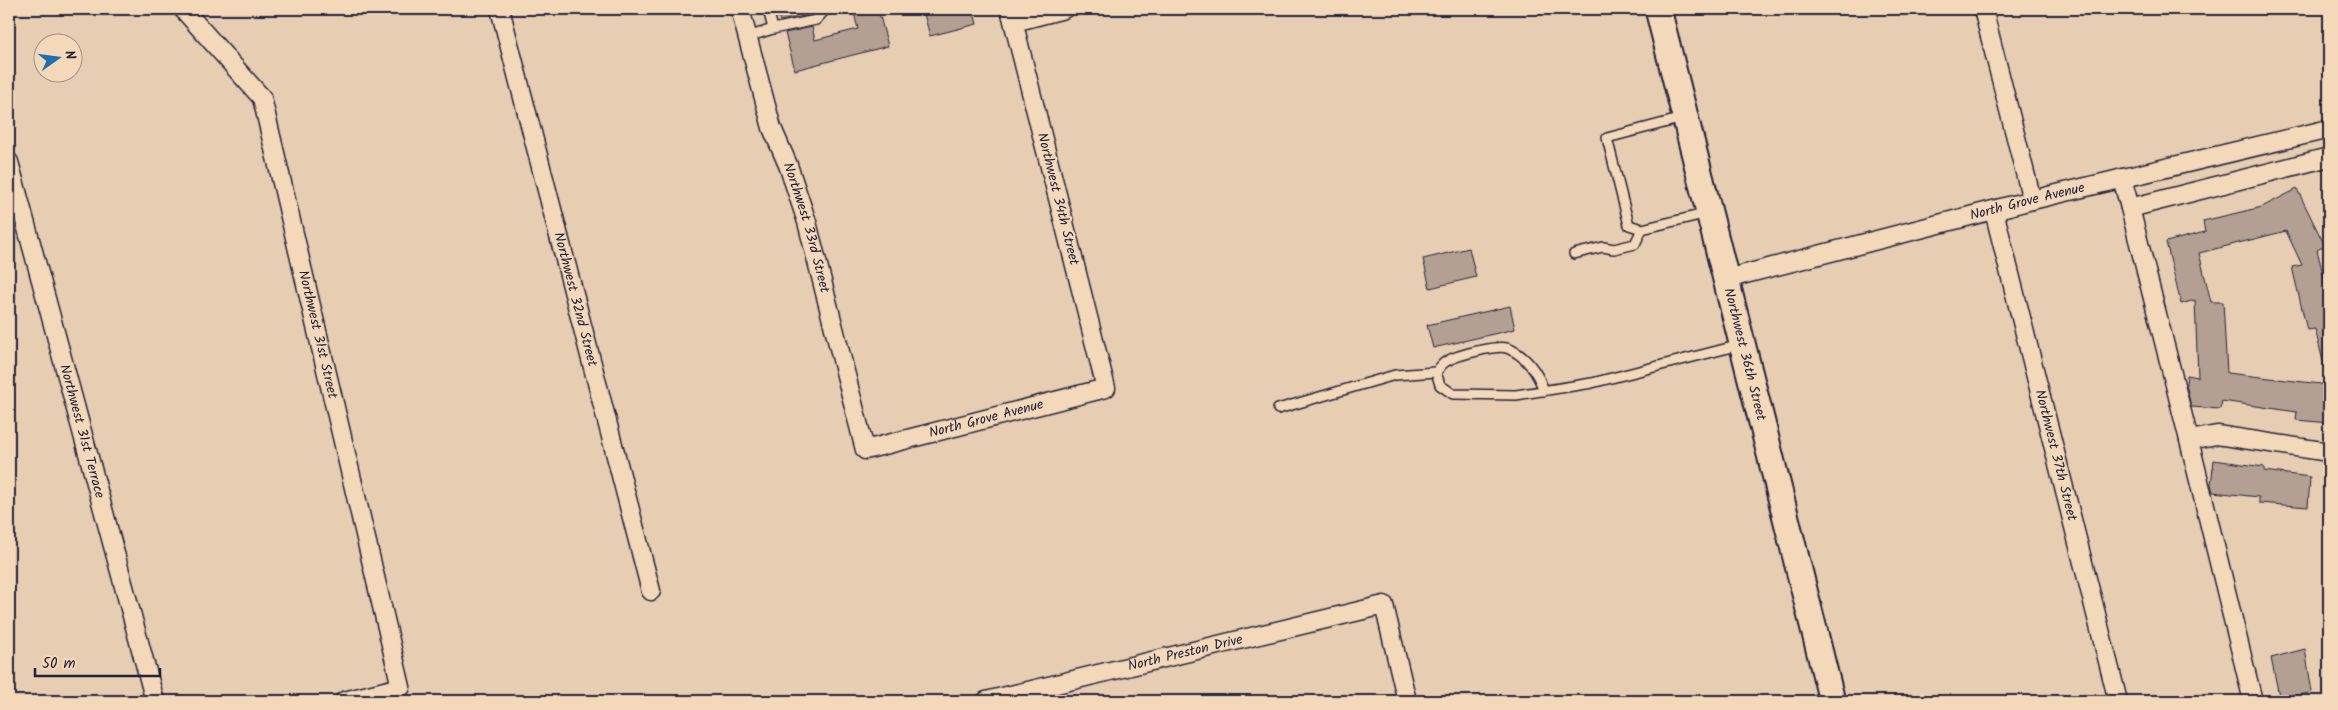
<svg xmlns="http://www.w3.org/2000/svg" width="2338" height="710" font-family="Kalam,sans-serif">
	<rect width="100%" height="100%" fill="#e7cdb2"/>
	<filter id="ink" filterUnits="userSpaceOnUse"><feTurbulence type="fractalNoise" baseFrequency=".02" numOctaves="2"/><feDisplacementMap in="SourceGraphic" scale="10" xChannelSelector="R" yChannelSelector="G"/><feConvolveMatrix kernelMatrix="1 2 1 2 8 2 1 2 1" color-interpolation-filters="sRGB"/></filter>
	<g filter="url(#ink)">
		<g fill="#b4a093" stroke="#22223b">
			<polygon points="776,9 807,9 809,15 780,21"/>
			<polygon points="853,9 878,9 888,46 795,70 785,33 812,27 815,40 858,29"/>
			<polygon points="944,9 973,9 977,24 930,36 924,14"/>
			<polygon points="2297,189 2325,246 2317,250 2329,298 2329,364 2324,365 2315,329 2307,330 2292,267 2302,265 2286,231 2199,253 2211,302 2223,302 2227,373 2329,385 2329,423 2296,420 2297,412 2222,401 2220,409 2191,407 2186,384 2187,375 2198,377 2195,300 2181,304 2166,242 2205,232 2203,221 2262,207"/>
			<polygon points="1469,248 1476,277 1430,288 1423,259"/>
			<polygon points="1510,306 1515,329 1433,348 1427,325"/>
			<polygon points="2214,460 2264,467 2264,471 2310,477 2308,507 2259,503 2259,497 2213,492 2211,484"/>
			<polygon points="2305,649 2312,692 2280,700 2271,658"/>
		</g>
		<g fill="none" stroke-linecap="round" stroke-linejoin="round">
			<defs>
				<g id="service">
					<polyline points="773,29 816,20 826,9"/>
					<polyline points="747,37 773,29 768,9"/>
					<polyline points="1683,118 1607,138 1629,225 1642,229 1708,213"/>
					<polyline points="1574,254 1603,247 1614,249 1635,244 1642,229"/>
					<path d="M1544,391C1538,373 1526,355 1507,348C1496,345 1457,355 1447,361C1442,363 1439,369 1436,372L1440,385L1453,394L1516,395L1592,383L1740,345"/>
					<polyline points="1278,409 1395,375 1436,372"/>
				</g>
				<g id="minor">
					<path id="s1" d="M183,9L262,98L401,687L344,701"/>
					<path id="s2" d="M500,9L651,591"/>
					<path id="s3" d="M740,9L772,128L788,165L807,222L865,450L1106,388L1010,9"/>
					<polyline points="1983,9 2032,200"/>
					<polyline points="1014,22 1064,9"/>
					<path id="s4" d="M9,162L155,701"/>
					<polyline points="2122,178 2130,208"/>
					<path id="s5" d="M1994,211L2118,701"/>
					<path id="s6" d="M1726,279L2032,200L2329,129"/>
					<polyline points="2189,440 2130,208 2329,157"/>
					<path id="s7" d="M986,701L1384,605L1407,701"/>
					<polyline points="2253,701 2189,440 2217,435 2329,452"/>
				</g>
				<g id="secondary">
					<path id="s8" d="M1658,9L1832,701"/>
				</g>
			</defs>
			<use href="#service" stroke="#22223b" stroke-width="12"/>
			<use href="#minor" stroke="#22223b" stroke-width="21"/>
			<use href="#secondary" stroke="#22223b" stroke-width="29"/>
			<use href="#service" stroke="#f4d8ba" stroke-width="9"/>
			<use href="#minor" stroke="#f4d8ba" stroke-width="18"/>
			<use href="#secondary" stroke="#f4d8ba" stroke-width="25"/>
		</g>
	</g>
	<g text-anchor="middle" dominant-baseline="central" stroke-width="4.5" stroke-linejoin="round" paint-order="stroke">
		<g font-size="14" fill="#22223b" stroke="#f4d8ba">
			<text transform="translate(1058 199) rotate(76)">Northwest 34th Street</text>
			<text stroke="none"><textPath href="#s6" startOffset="311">North Grove Avenue</textPath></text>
			<text stroke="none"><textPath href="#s3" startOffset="229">Northwest 33rd Street</textPath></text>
			<text stroke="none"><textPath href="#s2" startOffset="300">Northwest 32nd Street</textPath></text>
			<text stroke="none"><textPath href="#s1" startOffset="362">Northwest 31st Street</textPath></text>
			<text stroke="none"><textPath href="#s8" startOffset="356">Northwest 36th Street</textPath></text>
			<text stroke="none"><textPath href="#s3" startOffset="584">North Grove Avenue</textPath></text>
			<text stroke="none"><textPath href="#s4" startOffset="279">Northwest 31st Terrace</textPath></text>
			<text stroke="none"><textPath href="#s5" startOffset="252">Northwest 37th Street</textPath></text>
			<text stroke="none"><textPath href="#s7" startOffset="205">North Preston Drive</textPath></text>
		</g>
	</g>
	<rect width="2338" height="710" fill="none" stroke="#f4d8ba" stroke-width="30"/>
	<rect x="15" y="15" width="2308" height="680" fill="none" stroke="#22223b" stroke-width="2" filter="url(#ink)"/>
	<g transform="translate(58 58) rotate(76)"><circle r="24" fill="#f4d8ba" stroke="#a08f87"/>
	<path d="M0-4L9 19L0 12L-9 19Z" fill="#1f6fb2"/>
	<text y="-8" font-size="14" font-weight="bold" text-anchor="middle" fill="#22223b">N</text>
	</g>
	<path d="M35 668v8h125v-8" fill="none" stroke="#22223b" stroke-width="2.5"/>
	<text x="42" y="668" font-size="15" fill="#22223b" stroke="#f4d8ba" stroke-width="4" paint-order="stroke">50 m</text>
</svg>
